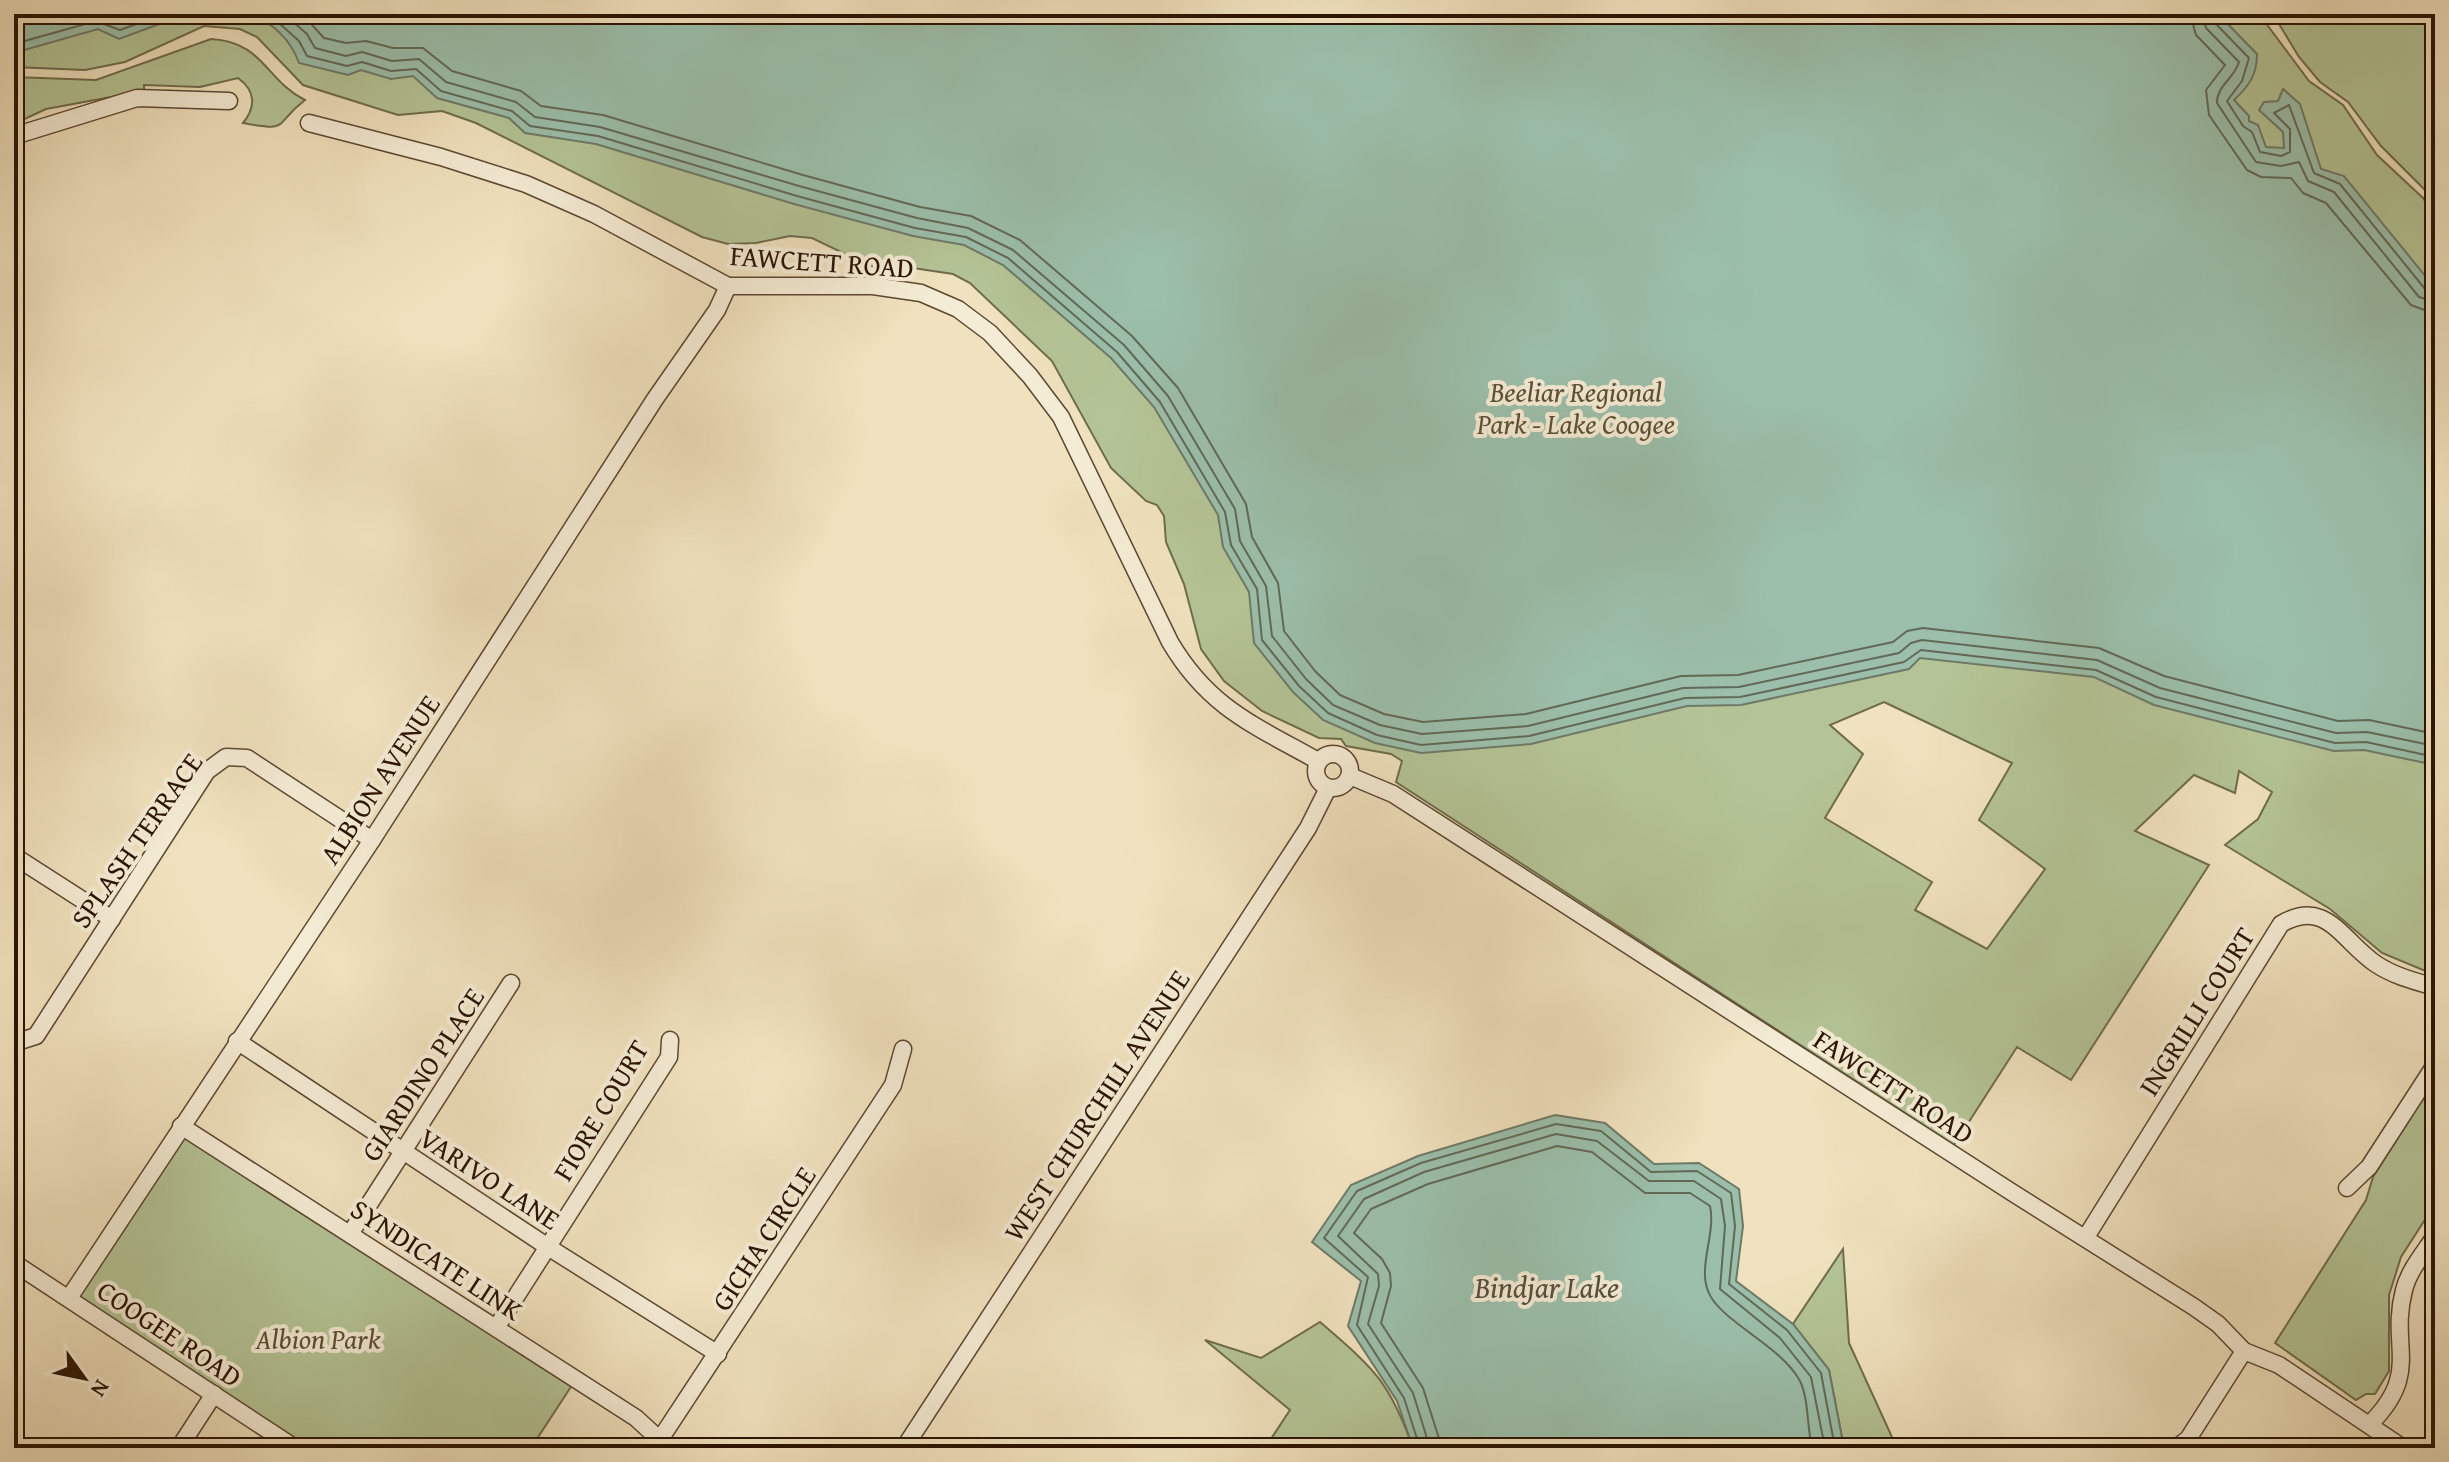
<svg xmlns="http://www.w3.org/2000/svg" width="2449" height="1462" font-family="'Gentium Book Plus',serif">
	<rect width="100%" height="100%" fill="#f0e2be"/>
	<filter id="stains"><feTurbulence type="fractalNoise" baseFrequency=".0025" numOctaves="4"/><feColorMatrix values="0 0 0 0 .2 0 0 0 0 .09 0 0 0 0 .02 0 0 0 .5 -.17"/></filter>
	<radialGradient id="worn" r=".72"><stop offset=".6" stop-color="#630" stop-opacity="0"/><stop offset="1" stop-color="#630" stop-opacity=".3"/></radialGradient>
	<g fill="#b4c496" stroke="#6f6c4c" stroke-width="2" fill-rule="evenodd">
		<path d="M14,14H2259L2309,81L2343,105L2377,155L2423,198L2435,216V975L2382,953L2330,909L2225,845L2258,819L2272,792L2239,771L2235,793L2194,775L2135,831L2209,865L2071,1080L2017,1047L1954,1145L1396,782L1402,761L1391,754L1346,746L1341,739L1319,738L1262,711L1224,681L1201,649L1184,584L1166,542L1164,516L1157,505L1146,501L1111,468L1052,361L970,283L953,274L913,268L870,266L812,238L790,236L756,243L728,244L702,237L476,123L442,111L398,115L303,85L257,37L240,29L204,26L125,62L85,70L14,67ZM1884,702L2012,763L1979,820L2045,869L1987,949L1915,910L1932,882L1825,818L1863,754L1830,725Z"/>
		<polygon points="2273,14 2435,14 2435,200 2381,146 2348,102 2320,82 2299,57"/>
		<path d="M211,39C264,42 264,79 305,100C272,125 292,132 243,123C256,107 256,91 238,78L200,87L144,85V91L46,109L14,124V77L96,80Z"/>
		<polygon points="2435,1079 2435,1204 2401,1257 2389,1295 2389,1371 2375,1394 2366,1394 2356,1400 2275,1343 2366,1200 2373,1177"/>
		<polygon points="181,1126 576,1379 531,1448 295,1448 69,1298"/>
		<polygon points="1843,1249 1849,1343 1897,1448 1844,1448 1829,1370 1793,1324"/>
		<path d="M1320,1322C1373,1368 1389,1380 1413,1448H1265L1290,1410L1205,1340L1261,1358Z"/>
	</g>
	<g fill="#9bbfab" stroke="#6e7a67" stroke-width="2">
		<polygon points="14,14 202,14 162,23 119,39 98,29 14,53"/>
		<path d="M247,14H2218L2257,54C2257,75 2249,86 2234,100L2249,116V121L2258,125L2266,147L2284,148L2283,132L2259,110L2264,102L2278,101L2283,89L2300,104L2321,169L2344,176L2435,288V765L2364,750L2334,751L2154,705L2094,677L1920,658L1909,669L1741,705L1687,706L1531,744L1421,753L1375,743L1323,720L1293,692L1254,643L1249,592L1223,547L1218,515L1154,407L1111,358L1003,265L964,245L913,236L794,204L596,144L525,133L509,118L437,98L413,76L391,79L361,70L348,75L299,63C291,40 271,20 247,14Z"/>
		<polygon points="1555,1115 1605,1123 1654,1164 1699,1163 1739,1189 1743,1226 1736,1281 1793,1324 1829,1370 1844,1448 1413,1448 1397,1401 1348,1326 1361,1281 1312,1242 1351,1185 1418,1156"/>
	</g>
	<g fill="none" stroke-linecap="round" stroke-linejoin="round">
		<g stroke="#626956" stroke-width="2">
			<polyline points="269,14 299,41 307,56 347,66 362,62 391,71 416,69 441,91 512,111 530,126 598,136 797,196 915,228 966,237 1008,258 1117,352 1160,402 1225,512 1231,545 1257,589 1262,640 1299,686 1328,713 1377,735 1421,745 1529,736 1685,698 1740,697 1904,662 1921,650 2096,670 2156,697 2335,743 2366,742 2435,757"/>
			<polyline points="284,14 307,34 315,48 346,56 362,52 392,61 419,59 446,82 516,102 535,117 600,127 799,186 917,218 968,228 1013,250 1124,345 1168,396 1235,509 1240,541 1266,586 1272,636 1306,679 1333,705 1380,725 1422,734 1528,726 1683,688 1739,687 1899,653 1911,643 1922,640 2097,660 2160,688 2336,733 2367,732 2435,746"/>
			<polyline points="302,14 324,38 346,43 366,41 393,48 423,48 452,71 521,91 541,106 603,115 803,175 920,207 971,216 1020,240 1132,336 1178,388 1246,504 1252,537 1278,583 1284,631 1315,671 1340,695 1384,714 1423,722 1526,714 1681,676 1738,675 1893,642 1907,631 1923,628 2099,648 2164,676 2338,721 2369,720 2435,734"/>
			<polyline points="2190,14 2196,35 2225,65 2206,90 2209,115 2247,170 2261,177 2291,178 2303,193 2326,203 2411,305 2435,314"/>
			<path d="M2202,14L2206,28L2239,62C2234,79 2217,85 2217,103L2256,162L2281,166L2299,162L2308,181L2334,192L2419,297L2435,302"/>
			<polyline points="2213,14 2215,23 2249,58 2242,81 2227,101 2243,126 2252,132 2260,152 2281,156 2290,152 2290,129 2274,113 2289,105 2314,173 2340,184 2425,289 2435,292"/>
			<polyline points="14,44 96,21 120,30 164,14"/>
			<polyline points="1420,1448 1404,1398 1357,1325 1368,1277 1324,1238 1357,1191 1421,1163 1556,1124 1601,1131 1651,1172 1697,1171 1731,1193 1735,1226 1729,1284 1787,1330 1821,1373 1835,1448"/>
			<polyline points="1430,1448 1413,1393 1368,1324 1379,1286 1378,1274 1338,1236 1364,1199 1424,1172 1556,1134 1597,1141 1649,1181 1694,1181 1721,1199 1725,1226 1720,1289 1780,1338 1811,1377 1825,1448"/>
			<path d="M1442,1448L1423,1388L1381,1323L1391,1286L1390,1273L1382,1259L1354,1233L1371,1209L1428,1184L1557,1146L1592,1152L1645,1193H1690L1710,1206C1716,1233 1698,1266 1708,1291C1719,1321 1781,1345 1800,1381C1809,1400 1807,1428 1812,1448"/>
		</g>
		<defs>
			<g id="minor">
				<path d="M309,123L441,157L526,184L594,214L728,286H873L921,293L958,309L990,333L1030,376L1061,417L1170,642C1209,708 1254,725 1318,761"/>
				<polyline points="14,136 137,98 229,101"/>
				<circle cx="1333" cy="771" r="17"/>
				<polyline points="1350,776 1393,794 2013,1193 2194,1307 2218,1324 2244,1351 2279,1365 2403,1448"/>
				<polyline points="14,856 112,919"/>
				<polyline points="237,1041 548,1247 718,1354"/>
				<polyline points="14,1043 36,1036 207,771 226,757 247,758 372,840"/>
				<polyline points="181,1126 636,1418 661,1441"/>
				<polyline points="2347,1188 2369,1167 2435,1065"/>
				<polyline points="350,1234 511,983"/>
				<path d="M2086,1237L2281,924C2326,897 2342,941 2376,964C2394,976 2414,981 2435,987"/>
				<polyline points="14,1263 295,1448"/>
				<polyline points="69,1298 372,840 655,399 717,310 728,286"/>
				<polyline points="496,1328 669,1057 670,1040"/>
				<path d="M2370,1424C2422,1372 2389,1347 2404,1290C2409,1270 2424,1253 2435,1236"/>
				<polyline points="655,1447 893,1085 903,1049"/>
				<polyline points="179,1448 214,1394"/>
				<polyline points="904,1448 1308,828 1328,788"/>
				<polyline points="2176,1448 2188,1439 2244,1351"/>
			</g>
		</defs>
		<use href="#minor" stroke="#5c4731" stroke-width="19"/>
		<use href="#minor" stroke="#f5ecd5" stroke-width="16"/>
	</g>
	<g text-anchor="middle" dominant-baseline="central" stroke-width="8" stroke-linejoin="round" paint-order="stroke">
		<g font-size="28" fill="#2a1302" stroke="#f5ecd5">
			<text transform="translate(822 261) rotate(4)">FAWCETT ROAD</text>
			<text transform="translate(379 779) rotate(-57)">ALBION AVENUE</text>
			<text transform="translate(136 840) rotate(-55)">SPLASH TERRACE</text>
			<text transform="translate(2196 1011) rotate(-58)">INGRILLI COURT</text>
			<text transform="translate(422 1074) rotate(-57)">GIARDINO PLACE</text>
			<text transform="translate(1894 1086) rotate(33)">FAWCETT ROAD</text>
			<text transform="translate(1096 1105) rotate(-57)">WEST CHURCHILL AVENUE</text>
			<text transform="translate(600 1110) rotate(-59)">FIORE COURT</text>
			<text transform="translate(490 1178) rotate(33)">VARIVO LANE</text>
			<text transform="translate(763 1238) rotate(-57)">GICHA CIRCLE</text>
			<text transform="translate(437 1259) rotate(33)">SYNDICATE LINK</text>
			<text transform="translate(170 1333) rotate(34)">COOGEE ROAD</text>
		</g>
		<g font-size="28" font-style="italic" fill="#5a5136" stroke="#f5ecd5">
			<text x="1576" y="391">Beeliar Regional<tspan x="1576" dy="32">Park - Lake Coogee</tspan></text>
			<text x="318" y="1338">Albion Park</text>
		</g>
		<g font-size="30" font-style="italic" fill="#524f3d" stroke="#f5ecd5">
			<text x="1547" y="1287">Bindjar Lake</text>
		</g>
	</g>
	<rect width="2449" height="1462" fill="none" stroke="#f0e2be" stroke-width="48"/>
	<rect x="16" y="16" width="2417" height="1430" fill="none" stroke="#2a1302" stroke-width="4"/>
	<rect x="24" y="24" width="2401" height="1414" fill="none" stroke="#2a1302" stroke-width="2"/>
	<g transform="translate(84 1378) rotate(123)" stroke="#f5ecd5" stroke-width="6" paint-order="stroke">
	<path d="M0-6L14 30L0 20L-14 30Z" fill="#2a1302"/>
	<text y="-12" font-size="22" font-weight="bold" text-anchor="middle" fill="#2a1302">N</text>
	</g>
	<rect width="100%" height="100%" filter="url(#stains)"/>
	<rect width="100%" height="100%" fill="url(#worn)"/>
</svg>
